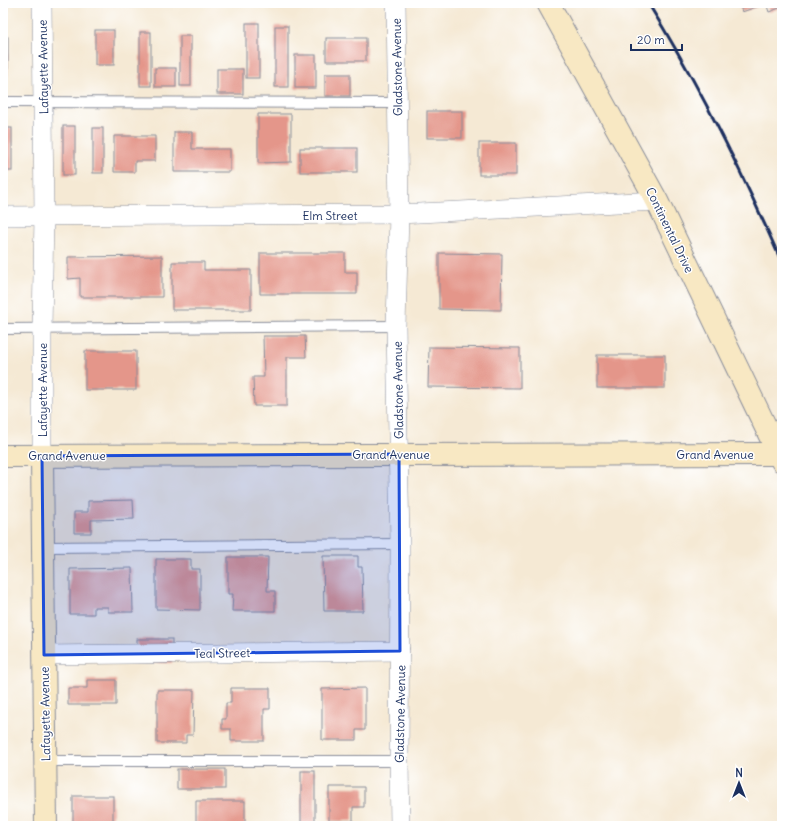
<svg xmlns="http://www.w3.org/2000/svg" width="785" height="829" font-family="Delius,sans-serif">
	<rect width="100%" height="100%" fill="#fff"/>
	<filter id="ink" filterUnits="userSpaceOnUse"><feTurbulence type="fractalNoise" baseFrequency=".025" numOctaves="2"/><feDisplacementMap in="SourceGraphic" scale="8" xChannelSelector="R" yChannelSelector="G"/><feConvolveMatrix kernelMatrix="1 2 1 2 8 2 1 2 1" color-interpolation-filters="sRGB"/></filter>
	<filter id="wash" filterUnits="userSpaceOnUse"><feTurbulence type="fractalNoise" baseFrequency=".012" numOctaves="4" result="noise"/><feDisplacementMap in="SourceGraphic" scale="16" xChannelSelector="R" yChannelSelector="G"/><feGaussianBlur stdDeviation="0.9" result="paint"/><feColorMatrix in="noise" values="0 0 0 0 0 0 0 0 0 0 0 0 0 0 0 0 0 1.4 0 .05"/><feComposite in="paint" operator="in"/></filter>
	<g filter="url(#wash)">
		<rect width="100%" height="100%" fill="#f5e9d4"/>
		<g id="blocks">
			<g fill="#e4968a">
				<polygon points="739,3 761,3 762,5 742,12"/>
				<polygon points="766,3 782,3 782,7 769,12"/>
				<rect x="246" y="23" width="13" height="55"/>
				<rect x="275" y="26" width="13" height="61"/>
				<rect x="95" y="30" width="19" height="35"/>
				<rect x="140" y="32" width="11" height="54"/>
				<rect x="180" y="36" width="11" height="50"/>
				<rect x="3" y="37" width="5" height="39"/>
				<rect x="326" y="38" width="40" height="23"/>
				<rect x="295" y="55" width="21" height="33"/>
				<rect x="155" y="68" width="21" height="19"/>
				<rect x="217" y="69" width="26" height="25"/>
				<rect x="325" y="74" width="25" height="22"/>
				<rect x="427" y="111" width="35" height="27"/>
				<polygon points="258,114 291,114 291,162 258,163"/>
				<rect x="63" y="126" width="12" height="49"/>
				<rect x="3" y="128" width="9" height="43"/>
				<rect x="93" y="128" width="10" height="45"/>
				<polygon points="174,132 192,132 192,149 230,149 230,172 174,172"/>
				<polygon points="114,136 155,136 155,161 135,161 135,172 114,172"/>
				<rect x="479" y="143" width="37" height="32"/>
				<rect x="300" y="148" width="57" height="24"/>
				<polygon points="260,253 345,253 345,272 357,272 357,294 260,294"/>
				<polygon points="439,253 502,254 501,310 439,309"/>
				<polygon points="162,256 162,297 80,297 80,278 68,279 68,257"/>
				<polygon points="172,262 204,262 204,270 251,270 251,310 172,310"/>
				<polygon points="263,336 305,336 306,357 287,357 287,406 254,406 253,377 264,377"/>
				<polygon points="429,347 520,348 520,388 428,387"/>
				<rect x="85" y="351" width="51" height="39"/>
				<rect x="597" y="355" width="68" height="33"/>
				<polygon points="133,500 134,519 91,520 91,533 74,533 74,512 88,512 88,501"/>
				<polygon points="323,556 358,556 358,567 362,567 363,611 324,611"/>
				<polygon points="228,557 268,557 267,591 275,591 275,611 232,611 233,594 228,594"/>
				<polygon points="156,559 191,559 191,569 200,569 200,610 156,609"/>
				<polygon points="132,568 133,612 108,612 108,607 94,607 94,614 70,614 70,569"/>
				<rect x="137" y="639" width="35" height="24"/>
				<polygon points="87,680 116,680 116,705 68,705 68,688 87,688"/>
				<polygon points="231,688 270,688 270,709 264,709 264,741 231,741 231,729 222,729 222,719 226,719 226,703 231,703"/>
				<polygon points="365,688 365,730 356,730 356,740 322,740 322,689"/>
				<polygon points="157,690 194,690 193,735 186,735 186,743 157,743"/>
				<rect x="177" y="769" width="48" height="20"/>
				<rect x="301" y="771" width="14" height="54"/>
				<polygon points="329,787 364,787 364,807 353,807 353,821 329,821"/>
				<rect x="73" y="796" width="40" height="30"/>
				<rect x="196" y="801" width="49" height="25"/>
			</g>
		</g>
	</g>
	<g filter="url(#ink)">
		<use href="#blocks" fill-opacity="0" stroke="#888c99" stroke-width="1"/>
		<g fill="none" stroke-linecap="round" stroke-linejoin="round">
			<defs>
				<g id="lane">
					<polyline points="3,102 397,103"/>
					<polyline points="3,329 396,326"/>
					<polyline points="43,547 400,544"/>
					<polyline points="46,761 399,761"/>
				</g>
				<g id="street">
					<polyline points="42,3 44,216 42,329 42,456"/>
					<polyline points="396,3 399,214 396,326 400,544 399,761 400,826"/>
					<polyline points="3,216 399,214 657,201"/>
					<polyline points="44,655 400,651"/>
				</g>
				<g id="secondary">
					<polyline points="548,3 657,201 782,461"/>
					<polyline points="3,456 779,454"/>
					<polyline points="42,456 46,826"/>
				</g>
			</defs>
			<use href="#lane" stroke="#888c99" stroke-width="12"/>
			<use href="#street" stroke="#888c99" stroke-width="20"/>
			<use href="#secondary" stroke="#888c99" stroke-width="24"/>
			<use href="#lane" stroke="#fff" stroke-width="10"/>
			<use href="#street" stroke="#fff" stroke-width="19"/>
			<use href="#secondary" stroke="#f8e8c3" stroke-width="22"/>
			<path stroke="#1b2f5e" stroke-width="3" d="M648,3C700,86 743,174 782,263"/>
		</g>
	</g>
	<path fill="#1d4ed8" fill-opacity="0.2" stroke="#1d4ed8" stroke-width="3" stroke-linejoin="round" d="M399,454L400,651L44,655L42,456Z"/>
	<g text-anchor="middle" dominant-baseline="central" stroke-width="3" stroke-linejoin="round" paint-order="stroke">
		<g font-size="12" fill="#1b2f5e" stroke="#fff">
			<text transform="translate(43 67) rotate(-91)">Lafayette Avenue</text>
			<text transform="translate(397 67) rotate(-91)">Gladstone Avenue</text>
			<text x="330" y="215">Elm Street</text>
			<text transform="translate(670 230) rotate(64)">Continental Drive</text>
			<text transform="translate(42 390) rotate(-90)">Lafayette Avenue</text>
			<text transform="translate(398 390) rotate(-91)">Gladstone Avenue</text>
			<text x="391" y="454">Grand Avenue</text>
			<text x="715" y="454">Grand Avenue</text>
			<text x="67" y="455">Grand Avenue</text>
			<text transform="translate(222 653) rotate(-1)">Teal Street</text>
			<text transform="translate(45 714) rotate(-91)">Lafayette Avenue</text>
			<text transform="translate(400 714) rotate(-89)">Gladstone Avenue</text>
		</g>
	</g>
	<rect width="785" height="829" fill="none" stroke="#fff" stroke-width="16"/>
	<g transform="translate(739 783)" stroke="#ffffff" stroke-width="3" paint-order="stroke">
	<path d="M0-3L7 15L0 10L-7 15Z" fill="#1b2f5e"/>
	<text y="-6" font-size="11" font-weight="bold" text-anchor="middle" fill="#1b2f5e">N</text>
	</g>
	<path d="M631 44v6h51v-6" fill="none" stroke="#1b2f5e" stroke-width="2"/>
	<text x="637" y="44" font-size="12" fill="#1b2f5e" stroke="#ffffff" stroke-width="3" paint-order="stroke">20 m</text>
</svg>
